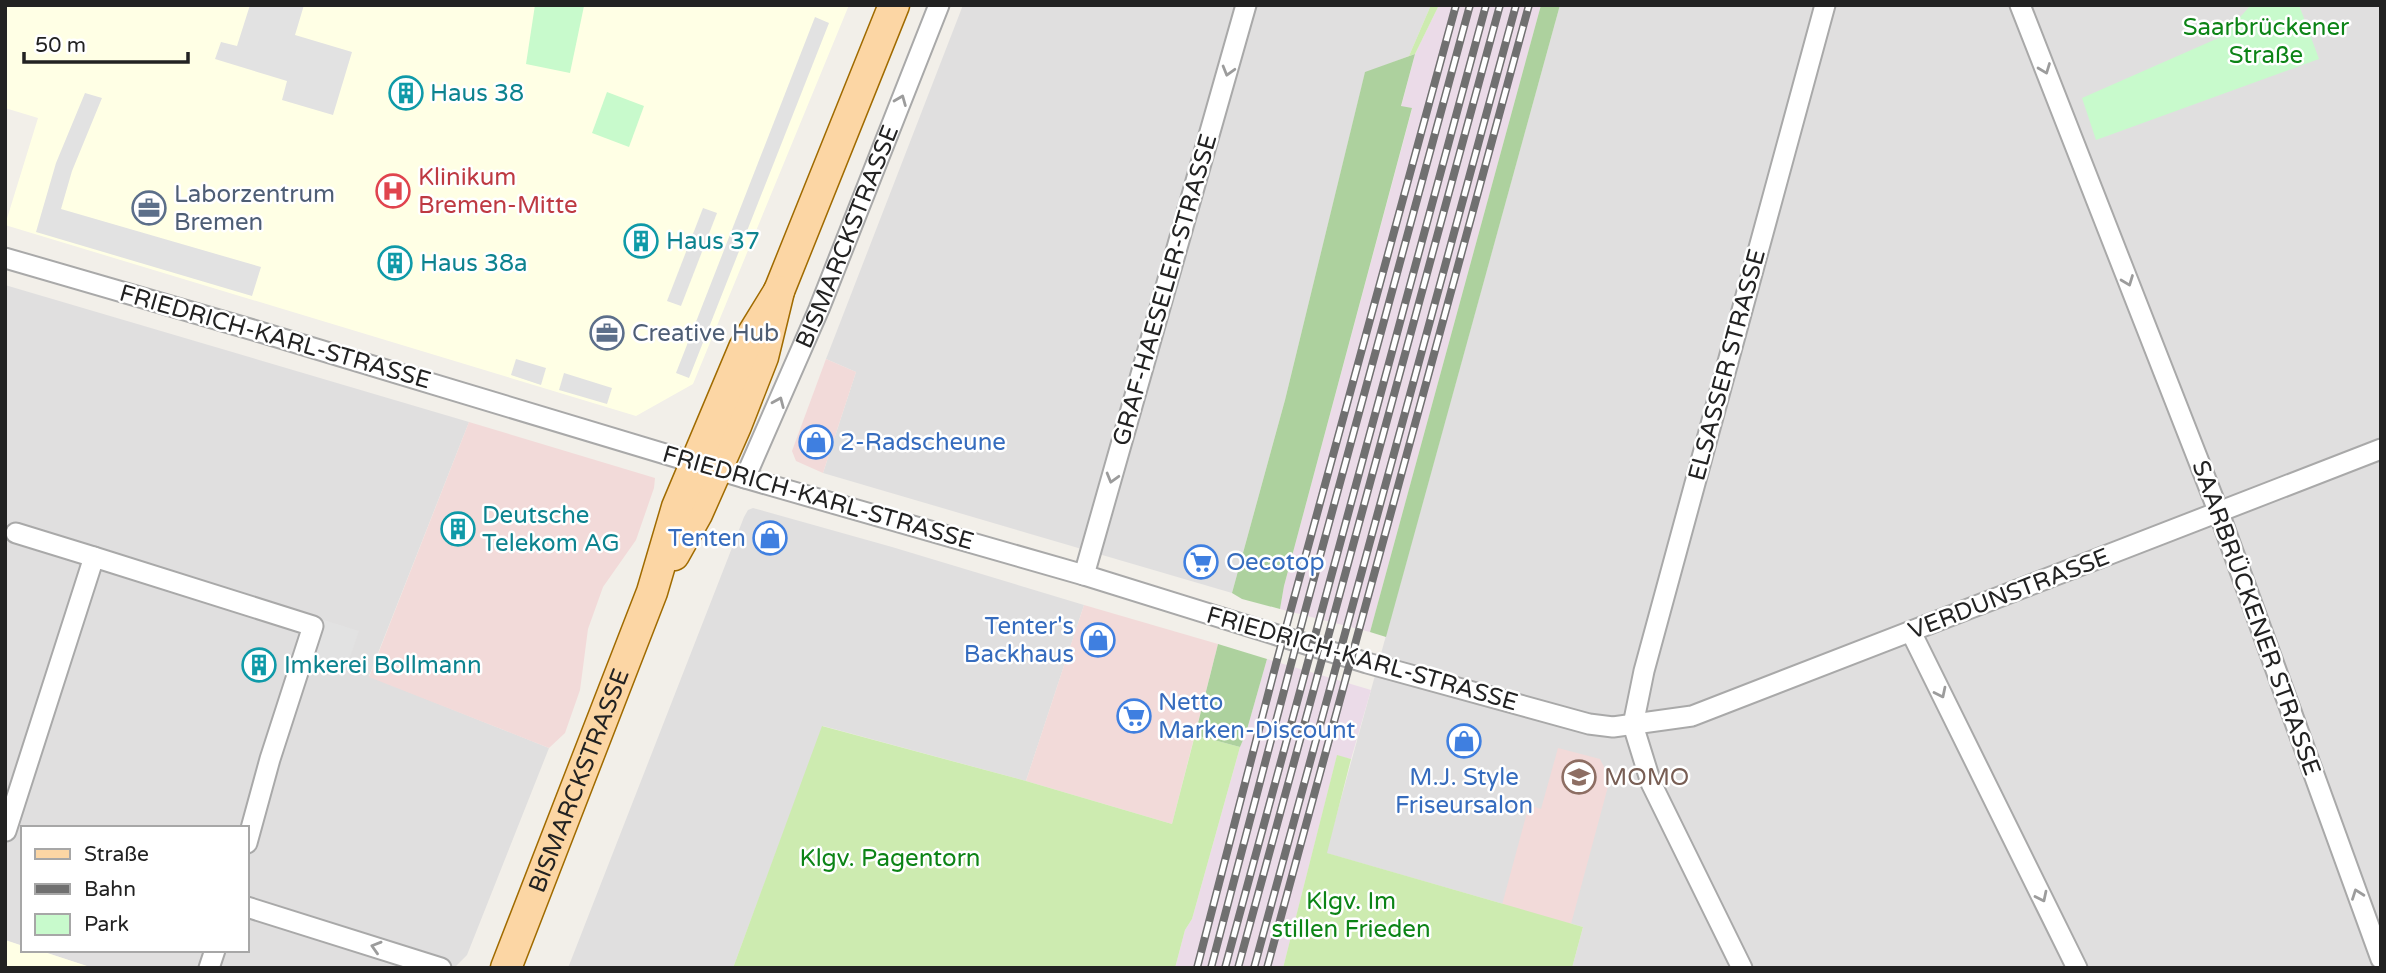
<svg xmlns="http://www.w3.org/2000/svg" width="2386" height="973" font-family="'Varela Round',sans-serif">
	<rect width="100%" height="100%" fill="#f2efe9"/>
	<g fill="#e0dfdf">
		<polygon points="963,5 1431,5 1409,56 1365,73 1285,400 1232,593 823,473 856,372 826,359"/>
		<polygon points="1560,5 2381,5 2381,968 1572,968 1583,927 1326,853"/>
		<polygon points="5,285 469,422 369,676 549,748 467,955 454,968 93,968 38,950 247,950 247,828 23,828 23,946 5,940"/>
		<polygon points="753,508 892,547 1084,605 1026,781 823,726 733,968 568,968 744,517 748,510"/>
	</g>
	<g fill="#f2dad9">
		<polygon points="826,359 856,372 823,473 796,461 792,451"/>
		<polygon points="469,422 655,478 654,488 636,540 603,587 588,629 580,690 565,733 549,748 369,677"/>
		<polygon points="1084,605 1218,644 1172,824 1026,781"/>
		<polygon points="1558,748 1600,759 1610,779 1571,924 1502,905 1529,805 1541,809"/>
	</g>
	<g fill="#ebdbe8">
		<polygon points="1439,5 1541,5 1370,632 1280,609 1284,586 1412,109 1401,107 1415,54"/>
		<polygon points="1267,659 1371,690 1351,759 1337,756 1283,968 1175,968 1185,930 1192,919 1240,747 1246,733"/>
	</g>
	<g fill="#ffffe5">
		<polygon points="5,5 849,5 693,384 636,416 5,225 38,118 5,108 5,78 7,70 5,69"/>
		<polygon points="5,940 23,946 23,950 38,950 93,968 5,968"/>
	</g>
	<g fill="#cdebb0">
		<polygon points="1431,5 1439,5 1415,54 1409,56"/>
		<polygon points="822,726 1026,781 1172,824 1195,735 1240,747 1192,919 1185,930 1175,968 733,968"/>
		<polygon points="1337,755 1351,759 1327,853 1583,927 1572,968 1283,968"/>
	</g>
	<g fill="#add19e">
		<polygon points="1541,5 1560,5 1386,637 1370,632"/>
		<polygon points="1415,54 1401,106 1412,108 1284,586 1280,609 1242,599 1232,593 1285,400 1365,72"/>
		<polygon points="1218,644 1267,659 1246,733 1240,747 1195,735"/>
	</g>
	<g fill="#c8facc">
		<polygon points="535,5 584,6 570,73 526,64"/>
		<polygon points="2251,5 2299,5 2319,59 2096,140 2082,98 2223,36"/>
		<polygon points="607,92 644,106 629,147 592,133"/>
	</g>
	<g fill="#e2e2e2">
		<polygon points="250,5 304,5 295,35 352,52 333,115 282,100 287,81 215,59 221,42 237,46"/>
		<polygon points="815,17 829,23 689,378 676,373"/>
		<polygon points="85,93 102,98 72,171 61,209 261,267 252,296 36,232 56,163"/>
		<polygon points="703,208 717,213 681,306 667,301"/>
		<polygon points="516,359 546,368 541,385 511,375"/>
		<polygon points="564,373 612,388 607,404 559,390"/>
		<polygon points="324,620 359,631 343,677 311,667"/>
	</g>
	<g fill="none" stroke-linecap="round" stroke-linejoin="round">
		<defs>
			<g id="street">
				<polyline points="2020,5 2219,513 2381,959"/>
				<polyline points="5,258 260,332 745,478 1084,575 1367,663 1589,724 1613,727 1692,716 2381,449"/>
				<path id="s1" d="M745,478L819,309L939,5"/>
				<polyline points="16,533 94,557"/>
				<polyline points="1084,575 1246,5"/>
				<polyline points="1911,632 2077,968"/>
				<polyline points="6,831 94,557 313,626 270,759 247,843"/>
				<polyline points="247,907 441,968"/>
				<polyline points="209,968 215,950"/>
				<polyline points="1742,968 1651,783 1633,725 1644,671 1825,5"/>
			</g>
			<g id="primary">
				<polyline points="674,555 697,514 736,426 763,357 779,291 894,5"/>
				<path id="s2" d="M506,968L652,592L677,507L744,348L779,291"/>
			</g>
		</defs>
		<use href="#street" stroke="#a9a9a9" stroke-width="23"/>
		<use href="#primary" stroke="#a06b00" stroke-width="33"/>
		<use href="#street" stroke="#fff" stroke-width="19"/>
		<use href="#primary" stroke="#fcd6a4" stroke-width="30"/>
		<defs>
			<g id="rail">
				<polyline points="1197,968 1276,664 1456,5"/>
				<polyline points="1211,968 1304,615 1470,5"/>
				<polyline points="1225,968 1486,5"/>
				<polyline points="1238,968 1500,5"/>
				<polyline points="1254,968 1516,5"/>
				<polyline points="1267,968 1529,5"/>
			</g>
		</defs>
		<use href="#rail" stroke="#707070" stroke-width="8"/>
		<use href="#rail" stroke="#fff" stroke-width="5" stroke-dasharray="16" stroke-linecap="butt"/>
	</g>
	<defs><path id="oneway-chevron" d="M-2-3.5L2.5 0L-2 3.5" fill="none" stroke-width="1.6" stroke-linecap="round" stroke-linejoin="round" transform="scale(1.75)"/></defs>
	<g stroke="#9c9c9c">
		<use href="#oneway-chevron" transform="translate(2045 69) rotate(69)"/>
		<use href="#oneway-chevron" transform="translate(1228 71) rotate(106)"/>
		<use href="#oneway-chevron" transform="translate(901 100) rotate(-68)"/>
		<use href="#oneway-chevron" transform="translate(2128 281) rotate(69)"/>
		<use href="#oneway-chevron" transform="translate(779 402) rotate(-67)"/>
		<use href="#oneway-chevron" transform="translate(1112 478) rotate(106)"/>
		<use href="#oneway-chevron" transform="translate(1941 693) rotate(64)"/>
		<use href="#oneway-chevron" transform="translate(2357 894) rotate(-110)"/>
		<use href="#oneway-chevron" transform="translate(2042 897) rotate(64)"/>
		<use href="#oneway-chevron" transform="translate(376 947) rotate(-163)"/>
	</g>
	<defs>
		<symbol id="building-ring" viewBox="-11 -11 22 22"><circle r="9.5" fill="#fff" stroke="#0f9aa8" stroke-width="1.5"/><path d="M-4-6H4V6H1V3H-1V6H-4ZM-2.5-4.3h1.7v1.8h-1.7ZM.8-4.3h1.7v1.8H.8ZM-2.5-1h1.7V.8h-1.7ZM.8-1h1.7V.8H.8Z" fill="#0f9aa8"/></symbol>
		<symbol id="hospital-ring" viewBox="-11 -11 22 22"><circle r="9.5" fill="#fff" stroke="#e0444e" stroke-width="1.5"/><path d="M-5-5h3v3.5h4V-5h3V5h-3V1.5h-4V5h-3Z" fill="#e0444e"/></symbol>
		<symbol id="office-ring" viewBox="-11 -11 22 22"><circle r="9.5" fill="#fff" stroke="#5c6f8a" stroke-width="1.5"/><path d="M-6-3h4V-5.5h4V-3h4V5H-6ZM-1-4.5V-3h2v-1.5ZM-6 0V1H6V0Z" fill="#5c6f8a"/></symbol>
		<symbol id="shop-ring" viewBox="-11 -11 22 22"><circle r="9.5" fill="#fff" stroke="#3f7fe0" stroke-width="1.5"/><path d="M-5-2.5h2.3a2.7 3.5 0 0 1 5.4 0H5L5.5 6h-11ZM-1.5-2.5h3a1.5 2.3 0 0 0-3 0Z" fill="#3f7fe0"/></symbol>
		<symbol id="supermarket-ring" viewBox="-11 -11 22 22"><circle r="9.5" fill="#fff" stroke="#3f7fe0" stroke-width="1.5"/><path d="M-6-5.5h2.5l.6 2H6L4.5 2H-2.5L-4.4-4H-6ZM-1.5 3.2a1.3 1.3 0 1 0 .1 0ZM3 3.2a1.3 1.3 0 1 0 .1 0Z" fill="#3f7fe0"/></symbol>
		<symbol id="school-ring" viewBox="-11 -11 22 22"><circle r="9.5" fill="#fff" stroke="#8d6e63" stroke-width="1.5"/><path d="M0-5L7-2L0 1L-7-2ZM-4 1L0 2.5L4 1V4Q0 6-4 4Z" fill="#8d6e63"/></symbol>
	</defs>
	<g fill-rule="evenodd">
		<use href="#building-ring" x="387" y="74" width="38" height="38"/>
		<use href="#hospital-ring" x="374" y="172" width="38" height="38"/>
		<use href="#office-ring" x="130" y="189" width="38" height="38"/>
		<use href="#building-ring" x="622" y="222" width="38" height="38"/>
		<use href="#building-ring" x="376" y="244" width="38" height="38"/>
		<use href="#office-ring" x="588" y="314" width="38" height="38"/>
		<use href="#shop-ring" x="797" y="423" width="38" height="38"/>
		<use href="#building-ring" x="439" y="510" width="38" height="38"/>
		<use href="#shop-ring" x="751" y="519" width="38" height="38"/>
		<use href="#supermarket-ring" x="1182" y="543" width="38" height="38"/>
		<use href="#shop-ring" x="1079" y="621" width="38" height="38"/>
		<use href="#building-ring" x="240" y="646" width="38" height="38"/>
		<use href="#supermarket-ring" x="1115" y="697" width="38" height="38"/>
		<use href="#shop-ring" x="1445" y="722" width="38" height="38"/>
		<use href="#school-ring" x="1560" y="758" width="38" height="38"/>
	</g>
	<g text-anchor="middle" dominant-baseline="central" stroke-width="5" stroke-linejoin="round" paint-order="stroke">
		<g font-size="24" fill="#0c8416" stroke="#fff">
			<text x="2266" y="27">Saarbrückener<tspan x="2266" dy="28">Straße</tspan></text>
			<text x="890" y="858">Klgv. Pagentorn</text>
			<text x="1351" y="901">Klgv. Im<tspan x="1351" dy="28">stillen Frieden</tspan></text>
		</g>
		<g font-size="24" fill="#0d838f" stroke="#fff" text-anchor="start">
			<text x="430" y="93">Haus 38</text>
			<text x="666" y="241">Haus 37</text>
			<text x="420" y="263">Haus 38a</text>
			<text x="482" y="515">Deutsche<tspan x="482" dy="28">Telekom AG</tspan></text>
			<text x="284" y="665">Imkerei Bollmann</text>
		</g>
		<g font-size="24" fill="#be3a42" stroke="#fff" text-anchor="start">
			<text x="418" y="177">Klinikum<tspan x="418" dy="28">Bremen-Mitte</tspan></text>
		</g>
		<g font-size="24" fill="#4e5e75" stroke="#fff" text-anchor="start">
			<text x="174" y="194">Laborzentrum<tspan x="174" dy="28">Bremen</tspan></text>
			<text x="632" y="333">Creative Hub</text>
		</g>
		<g font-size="24" fill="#222" stroke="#fff">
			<text stroke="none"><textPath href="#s1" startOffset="262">BISMARCKSTRASSE</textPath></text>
			<text transform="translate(1165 290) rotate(-74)">GRAF-HAESELER-STRASSE</text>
			<text transform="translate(275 337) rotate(16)">FRIEDRICH-KARL-STRASSE</text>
			<text transform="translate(1727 365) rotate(-75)">ELSASSER STRASSE</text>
			<text transform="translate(818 498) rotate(16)">FRIEDRICH-KARL-STRASSE</text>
			<text transform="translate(2009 594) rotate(-21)">VERDUNSTRASSE</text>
			<text transform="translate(2256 618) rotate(70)">SAARBRÜCKENER STRASSE</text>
			<text transform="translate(1362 659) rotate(16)">FRIEDRICH-KARL-STRASSE</text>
			<text stroke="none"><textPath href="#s2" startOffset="201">BISMARCKSTRASSE</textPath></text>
		</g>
		<g font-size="24" fill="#366cbe" stroke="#fff" text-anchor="start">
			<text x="840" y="442">2-Radscheune</text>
			<text x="746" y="538" text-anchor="end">Tenten</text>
			<text x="1226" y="562">Oecotop</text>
			<text x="1074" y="626" text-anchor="end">Tenter's<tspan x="1074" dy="28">Backhaus</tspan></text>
			<text x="1158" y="702">Netto<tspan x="1158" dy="28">Marken-Discount</tspan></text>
			<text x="1464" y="777" text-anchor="middle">M.J. Style<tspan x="1464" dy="28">Friseursalon</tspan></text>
		</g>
		<g font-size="24" fill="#785e54" stroke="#fff" text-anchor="start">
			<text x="1604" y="777">MOMO</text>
		</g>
	</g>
	<rect width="2386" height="973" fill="none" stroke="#222222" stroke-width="14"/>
	<rect x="21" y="826" width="228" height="126" fill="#ffffff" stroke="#a7a7a7" stroke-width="2"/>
	<rect x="35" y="849" width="35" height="10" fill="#fcd6a4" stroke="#a7a7a7" stroke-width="2"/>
	<text x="84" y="861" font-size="21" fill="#222222">Straße</text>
	<rect x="35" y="884" width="35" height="10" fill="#707070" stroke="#a7a7a7" stroke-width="2"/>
	<text x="84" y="896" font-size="21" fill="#222222">Bahn</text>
	<rect x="35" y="914" width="35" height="21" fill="#c8facc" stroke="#a7a7a7" stroke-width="2"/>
	<text x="84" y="931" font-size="21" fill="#222222">Park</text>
	<path d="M24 52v10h164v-10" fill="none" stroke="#222222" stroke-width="3.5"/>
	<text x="35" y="52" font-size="21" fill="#222222" stroke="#ffffff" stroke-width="5" paint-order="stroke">50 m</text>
</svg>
